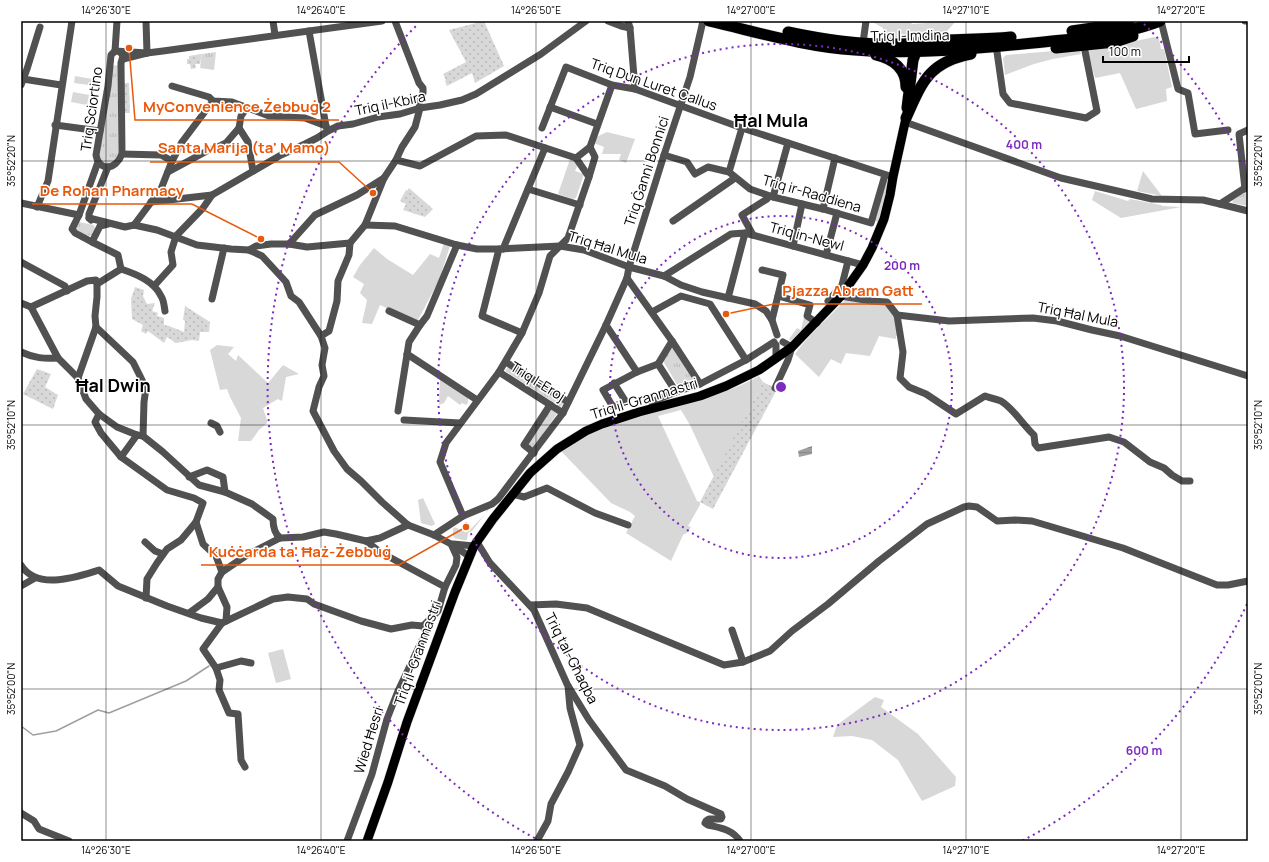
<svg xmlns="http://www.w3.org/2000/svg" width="1269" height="862" font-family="Manrope,sans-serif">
	<defs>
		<pattern id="park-tufts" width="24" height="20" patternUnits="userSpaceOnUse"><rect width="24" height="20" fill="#d8d8d8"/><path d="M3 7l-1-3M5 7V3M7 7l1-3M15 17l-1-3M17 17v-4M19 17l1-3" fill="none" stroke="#b8b8b8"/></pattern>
		<pattern id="garden-dots" width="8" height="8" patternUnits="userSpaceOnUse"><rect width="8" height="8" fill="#d8d8d8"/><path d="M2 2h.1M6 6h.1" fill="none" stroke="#b8b8b8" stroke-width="1.8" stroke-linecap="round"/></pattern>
		<pattern id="water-rules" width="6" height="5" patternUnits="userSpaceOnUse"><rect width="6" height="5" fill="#9f9f9f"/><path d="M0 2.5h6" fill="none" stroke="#878787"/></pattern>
	</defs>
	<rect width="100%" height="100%" fill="#fff"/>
	<g fill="#d8d8d8">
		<polygon points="871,21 910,21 912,24 956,21 946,32 894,40 883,40 883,28"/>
		<polygon points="1154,37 1159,39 1161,49 1164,49 1172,87 1166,89 1167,101 1136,109 1120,73 1095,78 1088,52 1091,48 1127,43"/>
		<polygon points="1077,49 1080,51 1081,54 1053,59 1034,64 1005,75 1003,58 1006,55"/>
		<polygon points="75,76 98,80 97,86 74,83"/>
		<polygon points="73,92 89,95 87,105 71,102"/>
		<polygon points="607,132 635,139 626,163 619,160 621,154 602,154 604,147 594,143 596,137"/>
		<polygon points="570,159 576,161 578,164 575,171 584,174 576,198 573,199 558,194"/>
		<polygon points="1143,171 1162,196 1137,191"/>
		<polygon points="887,180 889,180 879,223 875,221"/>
		<polygon points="1095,191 1128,201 1130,199 1161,205 1162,206 1181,207 1121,218 1092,200"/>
		<polygon points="444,243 450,246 439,280 417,322 380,305 372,324 362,323 367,300 360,293 364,284 353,277 360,265 374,248 387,259 413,275 430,254 439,258"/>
		<path d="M845,300L888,306L895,317L899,335L896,336V339L879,336L870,356L846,353L841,364L831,359L819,377L795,354C809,334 829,318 845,300Z"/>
		<polygon points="804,317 810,323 810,325 791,341 789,339 797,328 801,330"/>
		<polygon points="217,345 234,347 228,354 236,361 238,355 268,383 283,365 299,374 286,377 282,401 278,399 263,408 267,420 267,423 259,430 251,441 238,441 241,418 230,397 227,389 220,390 210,350"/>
		<path d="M759,376L763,382L714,477L690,425L681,410L658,416L697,501L700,502V505L688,526L691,527L688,532L683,535L671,561L626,533L635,516L630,512L611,503L561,451C581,438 604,426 627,419C672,406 718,399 759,376Z"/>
		<polygon points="440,378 468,398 468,403 466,405 462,403 460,405 448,396 444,403 439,405"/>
		<polygon points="423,498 435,524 432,526 421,523 418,500"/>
		<polygon points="487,509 489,509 472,531 468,533 467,540 463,540 454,538 453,535 453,529 455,527 465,532 469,531 486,513"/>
		<polygon points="283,649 291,679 276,683 268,653"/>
		<polygon points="875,697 884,700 881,707 918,734 956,777 955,786 922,801 898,760 872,740 852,736 833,737 837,725"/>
	</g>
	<g fill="url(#park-tufts)">
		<polygon points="216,52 214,70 200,68 202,54"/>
		<polygon points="118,65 118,157 117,159 108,166 98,159 112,66"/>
		<polygon points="1244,192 1248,195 1248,206 1233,203 1232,199"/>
		<polygon points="79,222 94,225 95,229 92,235 89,236 77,232 75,227"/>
		<polygon points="672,347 693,380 678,386 663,361"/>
		<polygon points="508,367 564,402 561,407 505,371"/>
		<polygon points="551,408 558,412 534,448 527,443"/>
	</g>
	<g fill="url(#garden-dots)">
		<polygon points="484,21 504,66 475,83 472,73 447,86 445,81 446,80 443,74 466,62 449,30"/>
		<polygon points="202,54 200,64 195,64 196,68 191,69 190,64 187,64 187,59 189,59 189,56"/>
		<polygon points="123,83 129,83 130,113 123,113"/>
		<polygon points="409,188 433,209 425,217 403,210 406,204 400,201 406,190 407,191"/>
		<polygon points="135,287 144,290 143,296 147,304 155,303 152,311 158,313 157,316 164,318 164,325 169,326 184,332 185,321 183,320 185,306 210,322 209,332 200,332 199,341 192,340 176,343 167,337 164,343 148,331 146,334 141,331 143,325 132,319 131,299"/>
		<polygon points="37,369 51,374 45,387 58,395 53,409 23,394"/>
		<polygon points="763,382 777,389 713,509 700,502"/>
	</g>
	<polygon fill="url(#water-rules)" points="812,446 812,454 799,457 798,451"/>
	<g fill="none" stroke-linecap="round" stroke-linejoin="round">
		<polyline stroke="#9f9f9f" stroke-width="1.5" points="21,726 33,735 56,731 98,710 109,713 186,681 209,666"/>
		<defs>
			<polyline id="major" points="367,841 388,782 407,722 455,592 474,546 493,519 530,473 557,449 586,431 602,424 639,412 700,396 726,386 759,370 792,347 841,296 863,265 872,248 884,219 890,195 893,177 906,118"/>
			<g id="highway">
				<path d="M709,21C757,32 806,47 855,50C931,56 1008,45 1084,38C1111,34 1134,31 1160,21"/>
				<polyline points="1072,31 1113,25 1129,21"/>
				<path d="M788,32C821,39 857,45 892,44C910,44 928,41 947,40C968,39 990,39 1011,37"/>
				<polyline points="1056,48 1115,42 1133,36"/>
				<path d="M876,55C893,59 906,69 906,87"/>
				<polyline points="907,108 913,60 916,52 921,49"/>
				<path d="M906,118C922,82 929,62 971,54"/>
			</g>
		</defs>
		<use href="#major" stroke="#dbdbdb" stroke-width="10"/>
		<use href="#highway" stroke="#dbdbdb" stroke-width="12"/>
		<g stroke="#515151" stroke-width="7">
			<polyline points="146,21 147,53"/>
			<polyline points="273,21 275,35"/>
			<polyline points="608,21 621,26 630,28"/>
			<polyline points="628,21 630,28 635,89"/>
			<polyline points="1161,21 1178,89 1188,93 1195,134 1228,130"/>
			<polyline points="1245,21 1248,21"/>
			<polyline points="309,31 326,126 327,129"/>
			<polyline points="863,43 866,21"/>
			<polyline points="115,51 117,21"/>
			<path d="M120,52L123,56L121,63L122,154C116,170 99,172 96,155L108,86L111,55L115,51L147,53"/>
			<polyline points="997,52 1003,94 1010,103 1086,118 1097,111 1084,46"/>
			<polyline points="123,59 147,53 163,51 382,21"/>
			<polyline points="23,79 61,85"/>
			<polyline points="21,85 27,69 40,27"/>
			<polyline points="172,86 209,97 213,101 232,102 269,116 305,118 326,126"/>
			<polyline points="550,107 597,124"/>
			<polyline points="905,122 1061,178 1152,199 1203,200 1220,204 1248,186"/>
			<polyline points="55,125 100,131"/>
			<polyline points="239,128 248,142 253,171"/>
			<polyline points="542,128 566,67 612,85 635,89 742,128 893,177"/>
			<polyline points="122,154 161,155 172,161"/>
			<polyline points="664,155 687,162 695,174 708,167 729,172 750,189 773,197 823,209 871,223 885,175"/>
			<polyline points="396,160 420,166 476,136 506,135 576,158"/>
			<polyline points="98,162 79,215 72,229 75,233 92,242 100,226 108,224"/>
			<polyline points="168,172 207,151 218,147 226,143 239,128 241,116 247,108"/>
			<polyline points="729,172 742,128"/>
			<polyline points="589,177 595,157 590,147"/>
			<polyline points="528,189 580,205"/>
			<polyline points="1245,189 1239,134 1248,130"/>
			<polyline points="773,197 788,143"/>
			<polyline points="151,202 212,195 281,155 305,144 317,138 328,131 338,126 353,124 378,117 400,114 420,108 440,105 462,100 476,94 541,54 586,21"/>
			<polyline points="21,203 79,215"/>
			<polyline points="1220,204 1248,211"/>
			<polyline points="37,207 48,181 72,21"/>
			<polyline points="823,209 835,158"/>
			<polyline points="89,218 125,227 134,225 157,230 197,245 231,249 249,250 262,256 286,282 291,296 299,302 321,336 325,348 322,365 324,376 319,387 313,411 334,451 347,469 361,481 382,502 408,525 434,535 451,544 469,556"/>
			<polyline points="91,220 89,218 89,214 108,167"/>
			<polyline points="673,221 735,178"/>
			<polyline points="134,225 161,189 172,161 182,142 213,101"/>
			<polyline points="365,225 395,226 457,245 477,249 499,249 560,246 584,250 629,267 664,276 681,285 702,292 755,304 766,311 772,320 777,335"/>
			<polyline points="753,235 742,215 767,199"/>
			<polyline points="92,242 118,255 121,269"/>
			<polyline points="289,244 315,215 357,195 384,178"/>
			<polyline points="793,246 802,204"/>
			<polyline points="499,249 482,316 522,333"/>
			<polyline points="503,249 545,148"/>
			<polyline points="249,250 256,246 271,244 289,244 307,247 350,243"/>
			<polyline points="826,255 837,213"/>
			<polyline points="21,262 65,286 67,291"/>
			<path d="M121,269C136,274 154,281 161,296C164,300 164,306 165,311"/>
			<polyline points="762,270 783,275 772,320"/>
			<polyline points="664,276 731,234 745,233 863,265"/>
			<polyline points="627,278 672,341 700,384"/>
			<polyline points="154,286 173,265 171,252 176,236 203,208 212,195"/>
			<polyline points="778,296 810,305 807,316 817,323"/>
			<path d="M841,296L871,301L887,302L897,315L903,352L900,378L909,387L926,394L956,414L985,396C990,398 996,399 1001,401C1014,409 1023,425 1034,435L1035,444L1038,448L1109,437L1124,442L1150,462L1164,468L1172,475L1182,481H1190"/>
			<polyline points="728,298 745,233"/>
			<polyline points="212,299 224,248"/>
			<polyline points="828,301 842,285 848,261"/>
			<path d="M21,303L31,307L58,358L78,378L86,399L99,414L117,427L137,435L143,436L163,452L199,485L225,492L252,504L273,519C273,526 274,533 280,538"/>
			<polyline points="31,307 87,281 96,280 97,284"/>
			<polyline points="389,311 420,325"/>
			<polyline points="652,312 681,296 710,304 746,360"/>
			<polyline points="897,315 949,321 1033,318 1057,321 1092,330 1120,336 1248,376"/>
			<polyline points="606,325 637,372"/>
			<polyline points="96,327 133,362 146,388 144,402 143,436"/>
			<polyline points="321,336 329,331 337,301 338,281 349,255 350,243 365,225 384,178 396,160 402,147 415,127 420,108 419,103 423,93 423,88 419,83 395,21"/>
			<path d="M21,352C34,358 44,359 58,358"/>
			<polyline points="407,354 477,400"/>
			<polyline points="776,359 776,345"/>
			<polyline points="506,362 568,402"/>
			<polyline points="658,364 676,392"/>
			<polyline points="499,372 563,413"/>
			<polyline points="78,378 96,327 95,316 97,297 97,284 121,269"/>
			<polyline points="614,383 626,402 613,407 603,390 637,372 658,364 672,341"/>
			<polyline points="775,388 788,360 792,347 783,342"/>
			<polyline points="651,402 676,392 700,384 746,360 774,342"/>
			<polyline points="398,411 409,342 420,325 427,316 457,245"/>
			<polyline points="99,414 95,422 101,433 121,457 167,490 194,498 203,503 196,522 181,540 167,549 157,563 147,579 146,598"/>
			<polyline points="404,420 460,423"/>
			<polyline points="211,423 217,426 220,432"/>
			<polyline points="534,453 524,445 550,405"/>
			<polyline points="121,457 137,435"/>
			<polyline points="189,477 207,470 223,477 225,492"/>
			<polyline points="513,494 524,497 547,488 595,513 628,525"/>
			<polyline points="463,516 440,462 446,443 499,372 522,333 539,293 550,256 568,238 589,177 576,158 590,147 612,85"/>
			<polyline points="196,522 203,544 216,556 222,572"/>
			<polyline points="434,535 463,516 492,504 498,499 563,413 606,325 627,278 629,267 664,155 690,77 703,21"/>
			<polyline points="366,541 380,552 445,587"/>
			<polyline points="145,542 155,551 163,554"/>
			<path d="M477,542L490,563L534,610L567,684L589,720L626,770L665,786L687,799L721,814L722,817L721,819H709L706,821L705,823L708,825C720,828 732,829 740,841"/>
			<polyline points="453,544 474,546"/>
			<path d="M21,565C37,591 76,577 99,570L118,586L167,606L201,618L222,623L273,599L288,597L307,599L314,604L361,621L391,629L412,625L423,626"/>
			<polyline points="21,586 35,578"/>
			<polyline points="218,587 227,607 226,621"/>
			<polyline points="530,605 556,604 587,608 724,665 743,662 770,651 792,631 828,604 879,561 927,524 964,507 969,506 977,507 997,521 1015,520 1032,521 1123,548 1217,585 1228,585 1248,581"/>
			<polyline points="189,613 208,599 218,587 218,579 222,572 247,555 280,538 303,537 324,532 336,534 366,541 380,538 408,525"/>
			<polyline points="222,623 203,649 216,668 220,680 219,690 229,713 238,714 241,760 245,767"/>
			<polyline points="423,626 438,611 445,587 456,565 457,557 452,546"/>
			<polyline points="732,630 743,662"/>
			<polyline points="216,668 241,661 251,663"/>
			<polyline points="21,813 34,821 39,829 69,841"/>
			<polyline points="347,841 372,774 387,719 398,691 426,632 423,626"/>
			<polyline points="537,841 548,821 551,804 568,772 580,745 570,708 568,686"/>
		</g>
		<use href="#major" stroke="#000" stroke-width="9"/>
		<use href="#highway" stroke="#000" stroke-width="11"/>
	</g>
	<path fill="none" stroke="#000" stroke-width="1" stroke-opacity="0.45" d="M106,21V841M321,21V841M536,21V841M751,21V841M966,21V841M1181,21V841M21,161H1248M21,425H1248M21,689H1248"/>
	<g fill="none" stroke="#7b2cbf" stroke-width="2" stroke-dasharray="2 4">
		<circle cx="781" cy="387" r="171"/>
		<circle cx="781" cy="387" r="343"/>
		<path d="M1247 604A514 514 0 0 1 1022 841M540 841A514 514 0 0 1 418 24M1144 24A514 514 0 0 1 1247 170"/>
	</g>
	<g text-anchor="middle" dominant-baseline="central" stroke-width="3" stroke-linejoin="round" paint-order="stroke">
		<g font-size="14" fill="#000" stroke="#fff">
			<text transform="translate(910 35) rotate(-1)">Triq l-Imdina</text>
			<text transform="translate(654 84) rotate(19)">Triq Dun Luret Callus</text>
			<text transform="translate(390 103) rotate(-12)">Triq il-Kbira</text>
			<text transform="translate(91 109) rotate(-82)">Triq Sciortino</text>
			<text transform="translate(646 171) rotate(-72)">Triq Ġanni Bonnici</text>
			<text transform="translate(812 193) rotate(16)">Triq ir-Raddiena</text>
			<text transform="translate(807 236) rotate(15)">Triq in-Newl</text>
			<text transform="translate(608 247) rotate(17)">Triq Ħal Mula</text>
			<text transform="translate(1078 314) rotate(11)">Triq Ħal Mula</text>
			<text transform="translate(538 381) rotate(32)">Triq l-Eroj</text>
			<text transform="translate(644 398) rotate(-17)">Triq il-Granmastri</text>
			<text transform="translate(417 653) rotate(-70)">Triq il-Granmastri</text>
			<text transform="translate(572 658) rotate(63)">Triq tal-Għaqba</text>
			<text transform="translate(368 740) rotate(-73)">Wied Ħesri</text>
		</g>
		<g font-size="18" font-weight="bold" fill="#000" stroke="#fff">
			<text x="771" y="120">Ħal Mula</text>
			<text x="113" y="385">Ħal Dwin</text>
		</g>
	</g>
	<circle cx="781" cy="387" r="6" fill="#7b2cbf" stroke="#fff" stroke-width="2"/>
	<g font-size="12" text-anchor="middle" font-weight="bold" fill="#7b2cbf" stroke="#fff" stroke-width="3" stroke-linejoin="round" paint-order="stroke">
		<text x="1024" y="149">400 m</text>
		<text x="902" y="270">200 m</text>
		<text x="1144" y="755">600 m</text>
	</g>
	<path fill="none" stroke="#e8590c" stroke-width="1.5" d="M129 48L135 120H339M373 193L339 162H150M261 239L192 204H32M726 314L774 304H922M466 527L399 565H201"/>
	<g fill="#e8590c" stroke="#fff" stroke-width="1.5">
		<circle cx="129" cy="48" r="4"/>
		<circle cx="373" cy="193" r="4"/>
		<circle cx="261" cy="239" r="4"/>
		<circle cx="726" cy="314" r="4"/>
		<circle cx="466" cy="527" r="4"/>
	</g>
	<g font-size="15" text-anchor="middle" font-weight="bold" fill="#e8590c" stroke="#fff" stroke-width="3" stroke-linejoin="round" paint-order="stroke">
		<text x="237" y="112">MyConvenience Żebbuġ 2</text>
		<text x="244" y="153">Santa Marija (ta' Mamo)</text>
		<text x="112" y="196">De Rohan Pharmacy</text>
		<text x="848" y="296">Pjazza Abram Gatt</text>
		<text x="300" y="557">Kuċċarda ta' Ħaż-Żebbuġ</text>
	</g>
	<rect width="1269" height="862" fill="none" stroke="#ffffff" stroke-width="44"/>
	<path d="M1103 56v6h86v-6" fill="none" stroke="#000000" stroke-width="2"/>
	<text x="1109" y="56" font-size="12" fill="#000000" stroke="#ffffff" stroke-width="3" paint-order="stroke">100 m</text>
	<rect x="22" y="22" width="1225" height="818" fill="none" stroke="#000" stroke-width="1.5"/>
	<g font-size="10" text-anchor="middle" fill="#000">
		<text x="106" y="14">14°26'30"E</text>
		<text x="321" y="14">14°26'40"E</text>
		<text x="536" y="14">14°26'50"E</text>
		<text x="751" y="14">14°27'00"E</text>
		<text x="966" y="14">14°27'10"E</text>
		<text x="1181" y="14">14°27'20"E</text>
		<text transform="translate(11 161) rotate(-90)" y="4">35°52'20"N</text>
		<text transform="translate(1258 161) rotate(-90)" y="4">35°52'20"N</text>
		<text transform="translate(11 425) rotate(-90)" y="4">35°52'10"N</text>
		<text transform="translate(1258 425) rotate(-90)" y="4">35°52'10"N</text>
		<text transform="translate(11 689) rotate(-90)" y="4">35°52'00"N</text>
		<text transform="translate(1258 689) rotate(-90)" y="4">35°52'00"N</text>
		<text x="106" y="854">14°26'30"E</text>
		<text x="321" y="854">14°26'40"E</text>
		<text x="536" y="854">14°26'50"E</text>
		<text x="751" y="854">14°27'00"E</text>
		<text x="966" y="854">14°27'10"E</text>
		<text x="1181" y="854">14°27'20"E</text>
	</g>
</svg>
